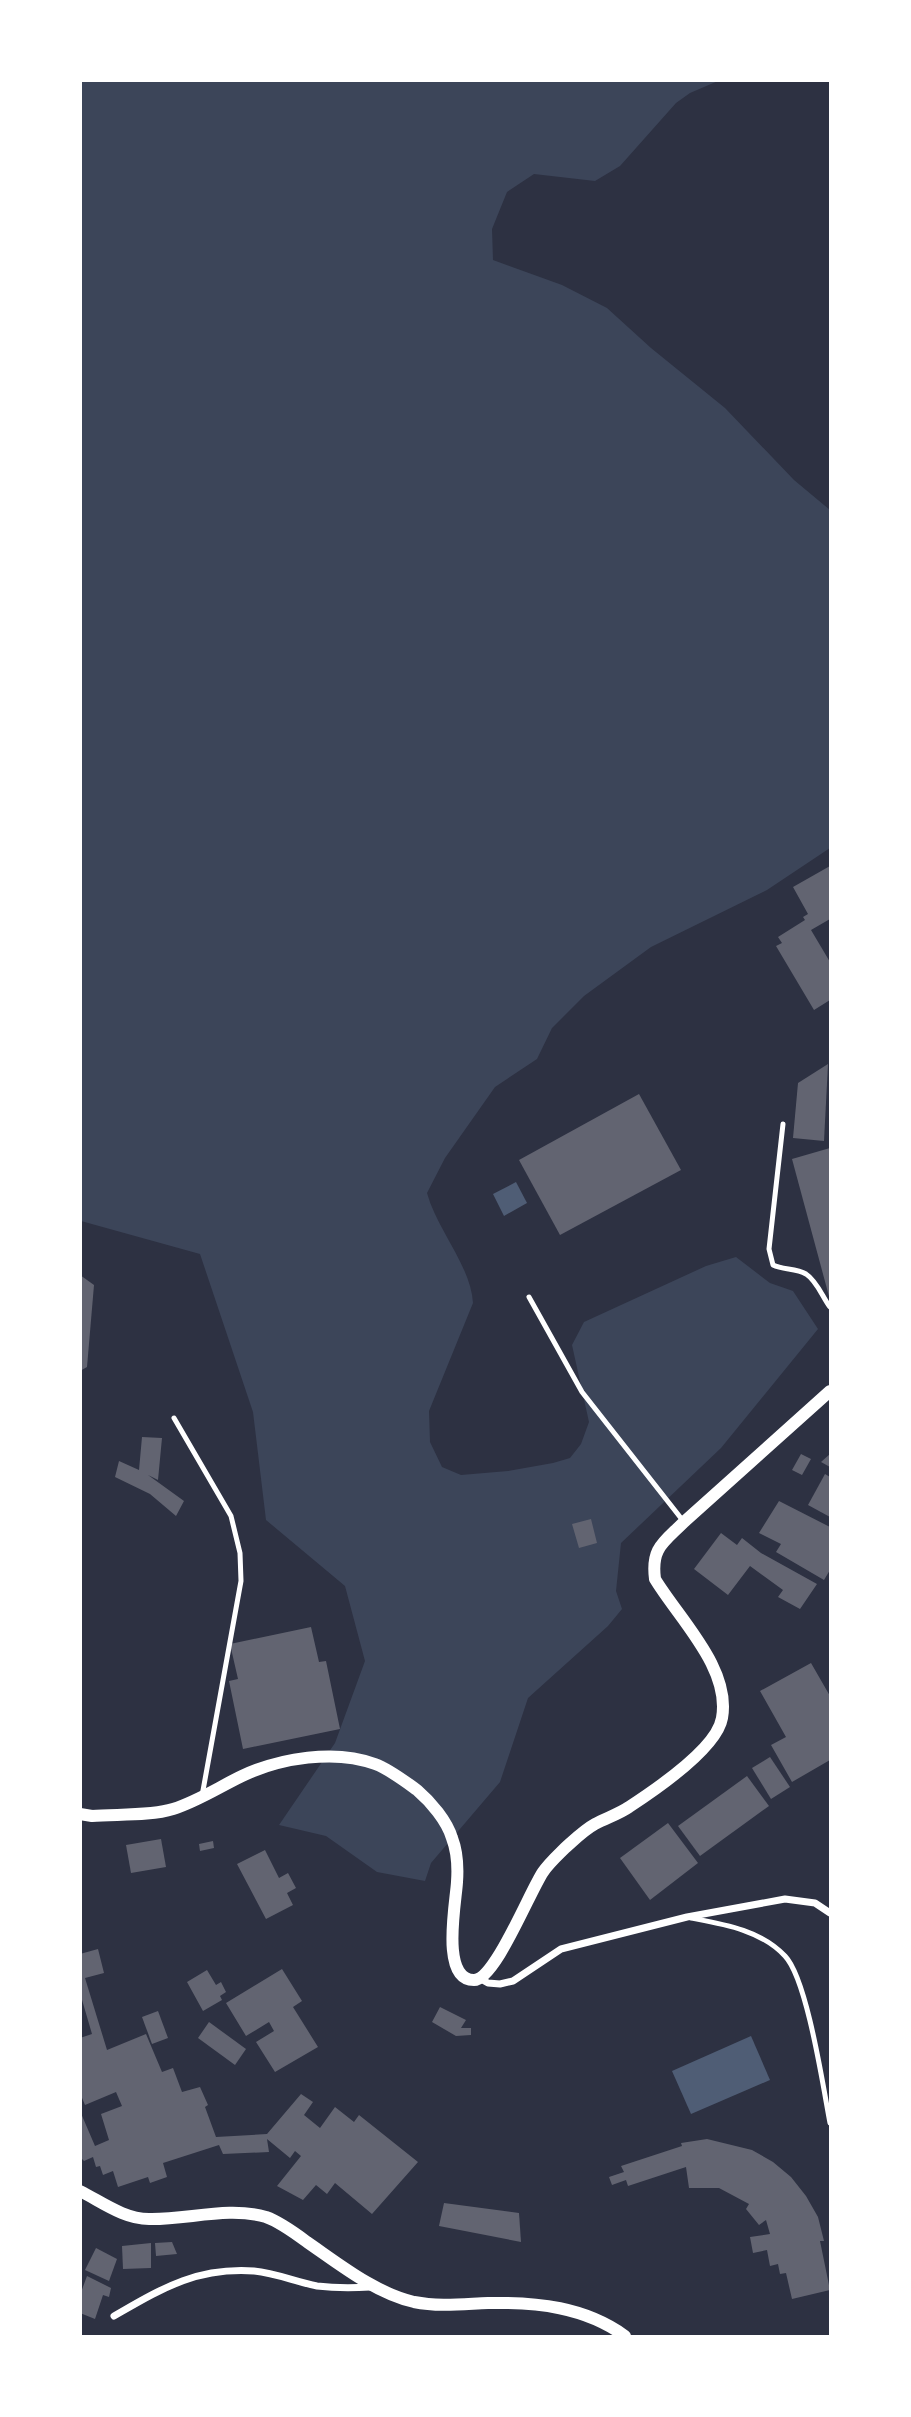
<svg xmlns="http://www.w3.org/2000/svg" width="911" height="2417" font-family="'DejaVu Sans',sans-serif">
	<rect width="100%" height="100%" fill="#2d3142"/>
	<path fill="#3c4559" d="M80,81H718L690,93L676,103L620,166L595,181L534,174L507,192L492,229L493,260L562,285L607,308L651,348L725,408L794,480L830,510V848L767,890L651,947L584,996L552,1028L537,1059L495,1087L445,1158L427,1193C437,1230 471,1266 473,1303L429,1411L430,1442L442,1467L461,1475L508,1471L553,1463L570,1458L581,1444L589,1422L572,1345L584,1322L706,1266L736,1257L770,1283L793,1291L818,1329L721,1448L621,1543L616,1591L622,1609L608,1626L528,1698L500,1782L431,1863L425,1881L377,1872L326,1836L279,1825L335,1743L365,1661L345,1586L266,1520L253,1412L200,1254L81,1221Z"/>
	<g fill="#4f5d75">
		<polygon points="516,1182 527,1203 504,1216 493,1194"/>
		<polygon points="751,2036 770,2080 691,2114 672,2071"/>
	</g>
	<g fill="#626471">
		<polygon points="830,866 830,919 811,930 830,962 830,1000 814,1010 776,946 782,943 778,937 805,920 803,917 808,914 793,887"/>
		<polygon points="828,1064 824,1141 793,1138 798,1083"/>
		<polygon points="639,1094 681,1170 560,1235 519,1160"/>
		<polygon points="830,1148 830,1300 792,1159"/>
		<polygon points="80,1275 94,1285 87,1367 80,1371"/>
		<polygon points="142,1437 162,1438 158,1480 148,1475 184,1501 176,1516 150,1494 115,1477 119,1461 139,1470"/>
		<polygon points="801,1454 811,1459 802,1475 792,1470"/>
		<polygon points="830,1454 830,1467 821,1462"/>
		<polygon points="825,1474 830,1477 830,1517 808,1505"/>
		<polygon points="779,1501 830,1527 830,1570 824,1580 776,1552 781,1544 759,1533"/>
		<polygon points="591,1519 597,1543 579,1548 572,1524"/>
		<polygon points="721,1533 737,1545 742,1538 761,1553 817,1584 800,1609 778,1597 783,1590 750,1566 728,1595 694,1569"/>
		<polygon points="311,1627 319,1662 326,1661 340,1729 243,1749 229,1681 238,1679 230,1644"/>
		<polygon points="811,1663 830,1696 830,1760 792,1782 771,1745 786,1737 760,1691"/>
		<polygon points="770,1757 790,1787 771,1799 752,1768"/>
		<polygon points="747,1776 769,1806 700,1856 678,1826"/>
		<polygon points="668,1823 698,1863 650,1900 620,1858"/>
		<polygon points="161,1839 166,1867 131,1873 126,1845"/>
		<polygon points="213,1841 214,1848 200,1851 199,1844"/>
		<polygon points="265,1850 279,1878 288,1873 296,1888 287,1893 293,1905 266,1919 237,1864"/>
		<polygon points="98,1949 104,1973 85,1978 107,2050 146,2034 162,2072 173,2068 182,2092 200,2087 208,2105 205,2107 216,2137 267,2134 301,2094 313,2102 304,2115 320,2128 335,2107 354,2122 359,2115 418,2162 372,2214 335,2183 327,2194 316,2185 303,2200 277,2186 301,2156 295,2151 290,2158 267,2139 269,2152 223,2154 219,2145 163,2163 167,2177 150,2183 148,2177 118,2187 113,2171 103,2175 100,2166 96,2167 93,2157 84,2161 80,2157 80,2111 95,2146 109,2140 101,2114 122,2106 116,2092 85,2105 80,2093 80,2038 92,2034 80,1993 80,1954"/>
		<polygon points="282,1969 302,2001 293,2007 318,2047 275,2072 256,2042 274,2031 269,2022 246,2036 226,2003"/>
		<polygon points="207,1970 216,1985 221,1982 226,1992 220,1996 222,2000 203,2011 187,1982"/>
		<polygon points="440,2007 466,2020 461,2028 471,2028 471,2035 456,2036 432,2022"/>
		<polygon points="158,2011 168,2038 152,2044 142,2017"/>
		<polygon points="209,2022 246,2049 235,2065 198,2038"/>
		<polygon points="707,2139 752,2150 773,2162 791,2177 806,2196 818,2217 824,2241 820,2241 830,2290 792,2299 786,2273 780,2274 778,2264 770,2266 767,2250 753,2253 750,2237 770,2234 766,2220 759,2225 746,2209 749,2204 719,2188 689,2188 686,2167 628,2186 626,2180 612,2185 609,2177 624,2172 621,2166 682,2146 681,2143"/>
		<polygon points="444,2203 519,2213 521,2242 439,2226"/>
		<polygon points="172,2242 177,2254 156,2256 155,2243"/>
		<polygon points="151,2243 151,2268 123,2269 122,2246"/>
		<polygon points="96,2248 117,2259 109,2281 85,2270"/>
		<polygon points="87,2276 111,2288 109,2297 103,2295 95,2319 80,2313 80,2295"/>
	</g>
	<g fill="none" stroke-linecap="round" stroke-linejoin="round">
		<g stroke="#fff" stroke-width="5">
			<path d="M783,1124L769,1249L773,1265C783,1270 796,1268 806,1274C817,1281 823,1298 830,1307"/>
			<polyline points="529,1297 582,1392 684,1522"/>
			<polyline points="174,1418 231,1516 240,1553 241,1581 202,1796"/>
			<path d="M691,1918C723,1924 761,1930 785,1956C807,1979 823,2086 830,2123"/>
		</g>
		<g stroke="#fff" stroke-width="7">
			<polyline points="481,1979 488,1983 500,1984 513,1981 561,1949 687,1917 785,1899 815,1903 830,1913"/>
			<path d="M114,2316C161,2289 196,2267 254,2271C276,2273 296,2282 317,2286C334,2288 353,2288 370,2287"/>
		</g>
		<g stroke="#fff" stroke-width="12">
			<path d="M80,1814L92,1816C116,1814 151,1816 173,1809C198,1801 219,1787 242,1776C280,1758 335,1749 375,1764C389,1769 406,1782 417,1790C431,1802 447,1821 452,1838C457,1851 458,1868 457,1882C456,1902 440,1980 474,1980C495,1980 530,1891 543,1872C549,1863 558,1855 565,1848C574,1840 584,1830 595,1824C606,1818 619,1814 629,1807C655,1790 717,1748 722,1718C731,1668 679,1619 655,1579C651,1548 663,1543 684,1522L830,1391"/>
			<path d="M80,2191C102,2202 124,2219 149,2219C187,2220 228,2206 266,2217C280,2222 295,2233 307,2242C339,2264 375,2293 414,2302C439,2307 463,2304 488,2303C537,2302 585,2307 625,2336"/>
		</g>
	</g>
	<rect width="911" height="2417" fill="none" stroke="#ffffff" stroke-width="164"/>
</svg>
